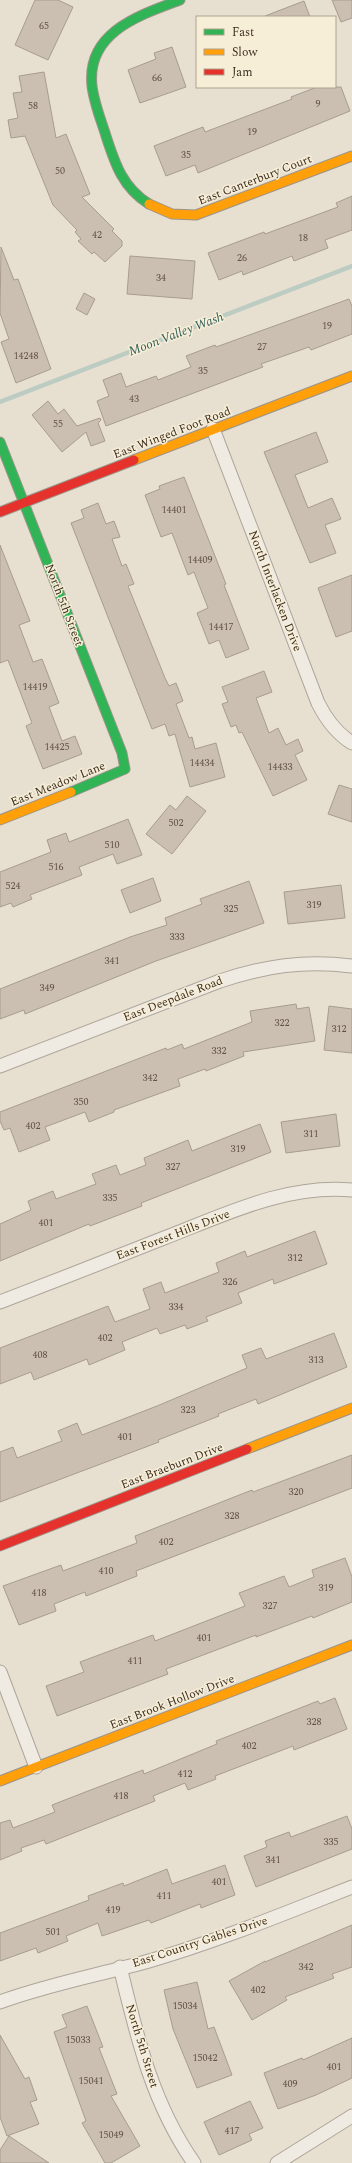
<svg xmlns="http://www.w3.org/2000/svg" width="352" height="2163" font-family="Spectral,serif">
	<rect width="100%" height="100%" fill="#e7e0d1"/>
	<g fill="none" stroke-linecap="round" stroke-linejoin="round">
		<polyline stroke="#bcccc2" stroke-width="4.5" points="0,402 352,266"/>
	</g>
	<g fill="#cbbfb2" stroke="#a89c90">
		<polygon points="35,0 58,0 73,7 48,60 15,45"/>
		<polygon points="332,0 352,0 352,18 341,22"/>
		<polygon points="304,1 310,17 265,17 265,16"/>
		<polygon points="172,47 186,87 140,103 128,70 156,59 154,53"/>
		<polygon points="44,72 56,138 66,134 90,194 82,197 114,229 112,231 122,241 122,246 105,262 94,252 92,254 78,241 81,239 75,232 77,230 53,205 25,136 11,138 8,120 18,118 13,93 22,92 19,76"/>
		<polygon points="317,87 341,87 350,111 198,173 195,165 166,176 154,146 203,127 205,132 292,99 291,97"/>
		<polygon points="352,196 352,230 325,240 328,248 294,261 292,256 243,275 242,271 219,280 208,253 264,232 265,234 338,207 336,203"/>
		<polygon points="1,247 14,280 18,279 51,369 16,383 1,342 9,339 0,313"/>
		<polygon points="130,256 195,261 192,299 127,294"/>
		<polygon points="84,293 95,299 87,315 76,309"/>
		<polygon points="349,299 352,306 352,334 311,350 309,347 261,364 263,367 106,426 97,401 109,396 103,380 121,373 126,387 156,376 158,380 191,367 186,356 215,345 216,347"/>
		<polygon points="48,401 58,414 64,409 77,426 100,418 101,420 98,423 105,441 91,446 86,432 62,452 32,415"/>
		<polygon points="316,432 328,462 295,475 308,508 332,498 341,519 325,525 336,553 310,563 264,452"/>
		<polygon points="184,477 226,584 224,585 249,649 226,658 219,640 209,644 197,613 208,608 194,572 188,575 172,533 161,537 145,495 160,489 159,486"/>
		<polygon points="98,503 106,524 114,521 120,537 112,539 122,566 126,564 134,584 128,586 165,678 169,686 176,683 183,701 176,704 189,738 192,737 195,749 216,743 225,777 190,787 175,734 169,736 165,724 152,729 71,523 84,518 81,510"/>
		<polygon points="0,545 30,621 19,625 33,662 42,659 59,703 49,707 62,741 75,736 82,754 43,769 26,726 32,723 8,660 0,663"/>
		<polygon points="352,575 352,631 336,637 318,588"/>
		<polygon points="264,671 272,692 256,698 269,733 278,728 286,745 298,739 303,751 295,755 307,780 273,796 242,732 239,733 236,725 231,727 222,704 228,702 222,687"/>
		<polygon points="339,785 352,789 352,822 328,814"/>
		<polygon points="187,796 206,811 172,854 146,834 170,805 176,810"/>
		<polygon points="128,819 142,855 117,864 113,854 79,867 82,875 30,895 32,899 13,907 11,903 0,907 0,872 51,852 47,840 66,833 69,842"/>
		<polygon points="153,878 161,901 130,913 121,890"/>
		<polygon points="249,881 264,923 156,961 25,1014 24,1010 0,1019 0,989 130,937 167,925 165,918 202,904 200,899"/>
		<polygon points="341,885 345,918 288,924 284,892"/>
		<polygon points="296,1004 297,1009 309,1007 315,1041 243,1052 244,1056 206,1071 205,1069 178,1079 180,1086 114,1110 114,1112 89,1122 85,1112 45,1127 50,1140 19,1152 10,1128 4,1130 0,1121 0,1112 166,1048 167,1050 182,1044 184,1049 252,1022 250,1011"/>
		<polygon points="329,1006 352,1009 352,1053 324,1050"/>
		<polygon points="336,1114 340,1146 286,1153 281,1122"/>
		<polygon points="260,1124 271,1152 141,1203 142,1206 90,1226 89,1224 0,1261 0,1224 31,1210 28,1201 53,1191 56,1199 96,1184 92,1174 116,1165 120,1175 146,1165 144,1158 188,1140 192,1151"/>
		<polygon points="315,1231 327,1264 274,1284 273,1279 238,1293 242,1303 206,1317 208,1321 187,1329 185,1325 160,1334 157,1328 122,1342 125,1350 89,1365 87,1359 34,1380 31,1372 0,1384 0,1348 108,1306 115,1322 150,1309 143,1289 161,1282 165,1293 219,1272 216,1263 245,1251 247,1257"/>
		<polygon points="334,1333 347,1367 258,1404 256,1399 218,1414 219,1416 158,1440 159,1442 0,1502 0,1452 13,1447 17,1458 62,1441 58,1431 77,1423 82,1435 157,1406 247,1368 242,1355 261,1348 266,1359"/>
		<polygon points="352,1455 352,1488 136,1571 137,1576 86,1596 85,1592 54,1604 56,1611 19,1625 3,1586 61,1565 63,1571 137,1543 135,1536 252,1490 253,1492"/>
		<polygon points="345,1558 352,1577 352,1602 313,1618 312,1616 256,1637 256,1635 166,1669 168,1674 57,1716 46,1686 84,1672 80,1662 153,1635 155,1641 245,1606 239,1593 284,1576 289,1587 314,1577 312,1570"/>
		<polygon points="335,1698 347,1729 294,1750 293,1746 215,1776 216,1779 188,1790 185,1783 153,1796 155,1801 46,1844 44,1840 21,1848 22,1851 0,1860 0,1823 10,1820 13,1828 55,1812 52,1805 88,1791 143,1770 144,1774 217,1744 216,1741 318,1701 320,1704"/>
		<polygon points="347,1816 352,1829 352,1849 256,1887 244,1856 267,1847 265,1841 289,1832 291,1837"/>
		<polygon points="225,1865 235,1895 201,1908 200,1904 151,1923 149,1920 102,1936 98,1923 66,1936 68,1941 38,1953 36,1948 0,1961 0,1933 89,1900 88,1896 123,1883 124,1886 167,1869 172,1884"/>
		<polygon points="352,1925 352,1967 332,1974 334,1978 285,1997 287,2000 252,2020 229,1981 265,1961 265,1962"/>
		<polygon points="197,1982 208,2029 214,2027 232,2075 197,2088 173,2029 164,1990"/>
		<polygon points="87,2006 103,2047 99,2048 117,2094 111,2096 140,2146 111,2163 105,2163 82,2123 86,2121 54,2032 67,2027 62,2015"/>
		<polygon points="0,2035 25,2079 29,2077 37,2100 30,2102 39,2124 7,2136 0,2117"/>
		<polygon points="352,2038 352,2078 316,2095 278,2109 264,2073 302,2058 303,2060"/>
		<polygon points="250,2101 263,2128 249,2134 252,2140 219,2155 204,2122"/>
		<polygon points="9,2136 49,2163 0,2163 0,2150"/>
	</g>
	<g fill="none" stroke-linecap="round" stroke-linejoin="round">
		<defs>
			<g id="street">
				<path d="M213,429L318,703C326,719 336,733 352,743"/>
				<path d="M0,1066L220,981C265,966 304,960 352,966"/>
				<path d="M0,1302C55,1281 109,1260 164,1238C224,1215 285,1184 352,1190"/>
				<polyline points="0,1672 36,1767"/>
				<path d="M120,1967C137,2037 152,2103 194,2163"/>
				<path d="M0,2002C49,1984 99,1975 149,1961C218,1941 285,1913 352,1887"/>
				<polyline points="277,2163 352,2116"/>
			</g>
			<g id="fast">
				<path d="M149,204C123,188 115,164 106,136C101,120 94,103 92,86C86,32 140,15 180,0"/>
				<polyline points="0,442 122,753 125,769 71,792"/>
			</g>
			<g id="slow">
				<polyline points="149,204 172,214 196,215 352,156"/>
				<polyline points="134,460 352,376"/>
				<polyline points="0,820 71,792"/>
				<polyline points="247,1449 352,1408"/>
				<polyline points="0,1781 352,1645"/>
			</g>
			<g id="jam">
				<polyline points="0,512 134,460"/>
				<polyline points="0,1546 247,1449"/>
			</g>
		</defs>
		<use href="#street" stroke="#ada599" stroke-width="15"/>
		<use href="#fast" stroke="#9c958a" stroke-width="11"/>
		<use href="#slow" stroke="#9c958a" stroke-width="11"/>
		<use href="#jam" stroke="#9c958a" stroke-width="11"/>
		<use href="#street" stroke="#efebe3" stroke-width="13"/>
		<use href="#fast" stroke="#30b455" stroke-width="9"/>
		<use href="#slow" stroke="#ff9f0a" stroke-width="9"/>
		<use href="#jam" stroke="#e5322d" stroke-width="9"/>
	</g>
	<g text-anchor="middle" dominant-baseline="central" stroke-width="3" stroke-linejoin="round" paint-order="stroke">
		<g font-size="10" fill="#605244">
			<text x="44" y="26">65</text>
			<text x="157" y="78">66</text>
			<text x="318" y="104">9</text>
			<text x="33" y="106">58</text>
			<text x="252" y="132">19</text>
			<text x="186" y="155">35</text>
			<text x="60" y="171">50</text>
			<text x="97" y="235">42</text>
			<text x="303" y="238">18</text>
			<text x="242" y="258">26</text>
			<text x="161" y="278">34</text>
			<text x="327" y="326">19</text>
			<text x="262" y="347">27</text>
			<text x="26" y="356">14248</text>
			<text x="203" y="371">35</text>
			<text x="134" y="399">43</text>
			<text x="58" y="424">55</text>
			<text x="174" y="510">14401</text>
			<text x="200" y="560">14409</text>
			<text x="221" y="627">14417</text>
			<text x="35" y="687">14419</text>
			<text x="57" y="747">14425</text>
			<text x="202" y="763">14434</text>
			<text x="280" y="767">14433</text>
			<text x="176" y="823">502</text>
			<text x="112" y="845">510</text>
			<text x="56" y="867">516</text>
			<text x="13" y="886">524</text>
			<text x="314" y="905">319</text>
			<text x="231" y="909">325</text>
			<text x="177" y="937">333</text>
			<text x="112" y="961">341</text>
			<text x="47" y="988">349</text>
			<text x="282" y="1023">322</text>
			<text x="339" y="1029">312</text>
			<text x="219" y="1051">332</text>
			<text x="150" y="1078">342</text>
			<text x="81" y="1102">350</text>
			<text x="33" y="1126">402</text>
			<text x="311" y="1134">311</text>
			<text x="238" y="1149">319</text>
			<text x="173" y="1167">327</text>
			<text x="110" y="1198">335</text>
			<text x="46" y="1223">401</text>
			<text x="295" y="1258">312</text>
			<text x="230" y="1282">326</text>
			<text x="176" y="1307">334</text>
			<text x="105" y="1338">402</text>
			<text x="40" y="1355">408</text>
			<text x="316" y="1360">313</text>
			<text x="188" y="1410">323</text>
			<text x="125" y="1437">401</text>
			<text x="296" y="1492">320</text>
			<text x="232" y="1516">328</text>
			<text x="166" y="1542">402</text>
			<text x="106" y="1571">410</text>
			<text x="326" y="1588">319</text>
			<text x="39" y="1593">418</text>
			<text x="270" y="1606">327</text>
			<text x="204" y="1638">401</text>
			<text x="135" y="1661">411</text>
			<text x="314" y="1722">328</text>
			<text x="249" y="1746">402</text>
			<text x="185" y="1774">412</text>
			<text x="121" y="1796">418</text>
			<text x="331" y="1842">335</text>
			<text x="273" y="1860">341</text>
			<text x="219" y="1882">401</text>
			<text x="164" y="1896">411</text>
			<text x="113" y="1910">419</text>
			<text x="53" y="1932">501</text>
			<text x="306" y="1967">342</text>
			<text x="258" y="1990">402</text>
			<text x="185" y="2006">15034</text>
			<text x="78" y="2040">15033</text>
			<text x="205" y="2058">15042</text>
			<text x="334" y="2067">401</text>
			<text x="91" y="2081">15041</text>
			<text x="290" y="2084">409</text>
			<text x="232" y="2131">417</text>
			<text x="111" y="2135">15049</text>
		</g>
		<g font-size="12" fill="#3d2e20" stroke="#f7eed8">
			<text transform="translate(255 180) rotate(-21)">East Canterbury Court</text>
			<text transform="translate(172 433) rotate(-21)">East Winged Foot Road</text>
			<text transform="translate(275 591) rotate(69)">North Interlacken Drive</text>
			<text transform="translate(64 605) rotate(69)">North 5th Street</text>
			<text transform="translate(58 784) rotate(-22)">East Meadow Lane</text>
			<text transform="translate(173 999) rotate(-21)">East Deepdale Road</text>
			<text transform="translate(173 1235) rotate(-21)">East Forest Hills Drive</text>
			<text transform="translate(172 1466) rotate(-21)">East Braeburn Drive</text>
			<text transform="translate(172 1702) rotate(-21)">East Brook Hollow Drive</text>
			<text transform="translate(200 1942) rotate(-18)">East Country Gables Drive</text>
			<text transform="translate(142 2046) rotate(73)">North 5th Street</text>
		</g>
		<g font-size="13" font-style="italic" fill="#2f5d5a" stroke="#f7eed8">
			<text transform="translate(176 334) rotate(-21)">Moon Valley Wash</text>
		</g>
	</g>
	<rect x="196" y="16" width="140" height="72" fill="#f7eed8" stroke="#ada18e"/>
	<rect x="204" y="29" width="20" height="6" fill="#30b455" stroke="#ada18e"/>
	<text x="232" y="36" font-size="12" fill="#3d2e20">Fast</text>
	<rect x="204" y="49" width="20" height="6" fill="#ff9f0a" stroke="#ada18e"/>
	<text x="232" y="56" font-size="12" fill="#3d2e20">Slow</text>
	<rect x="204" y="69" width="20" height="6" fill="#e5322d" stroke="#ada18e"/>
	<text x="232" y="76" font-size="12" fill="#3d2e20">Jam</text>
</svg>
